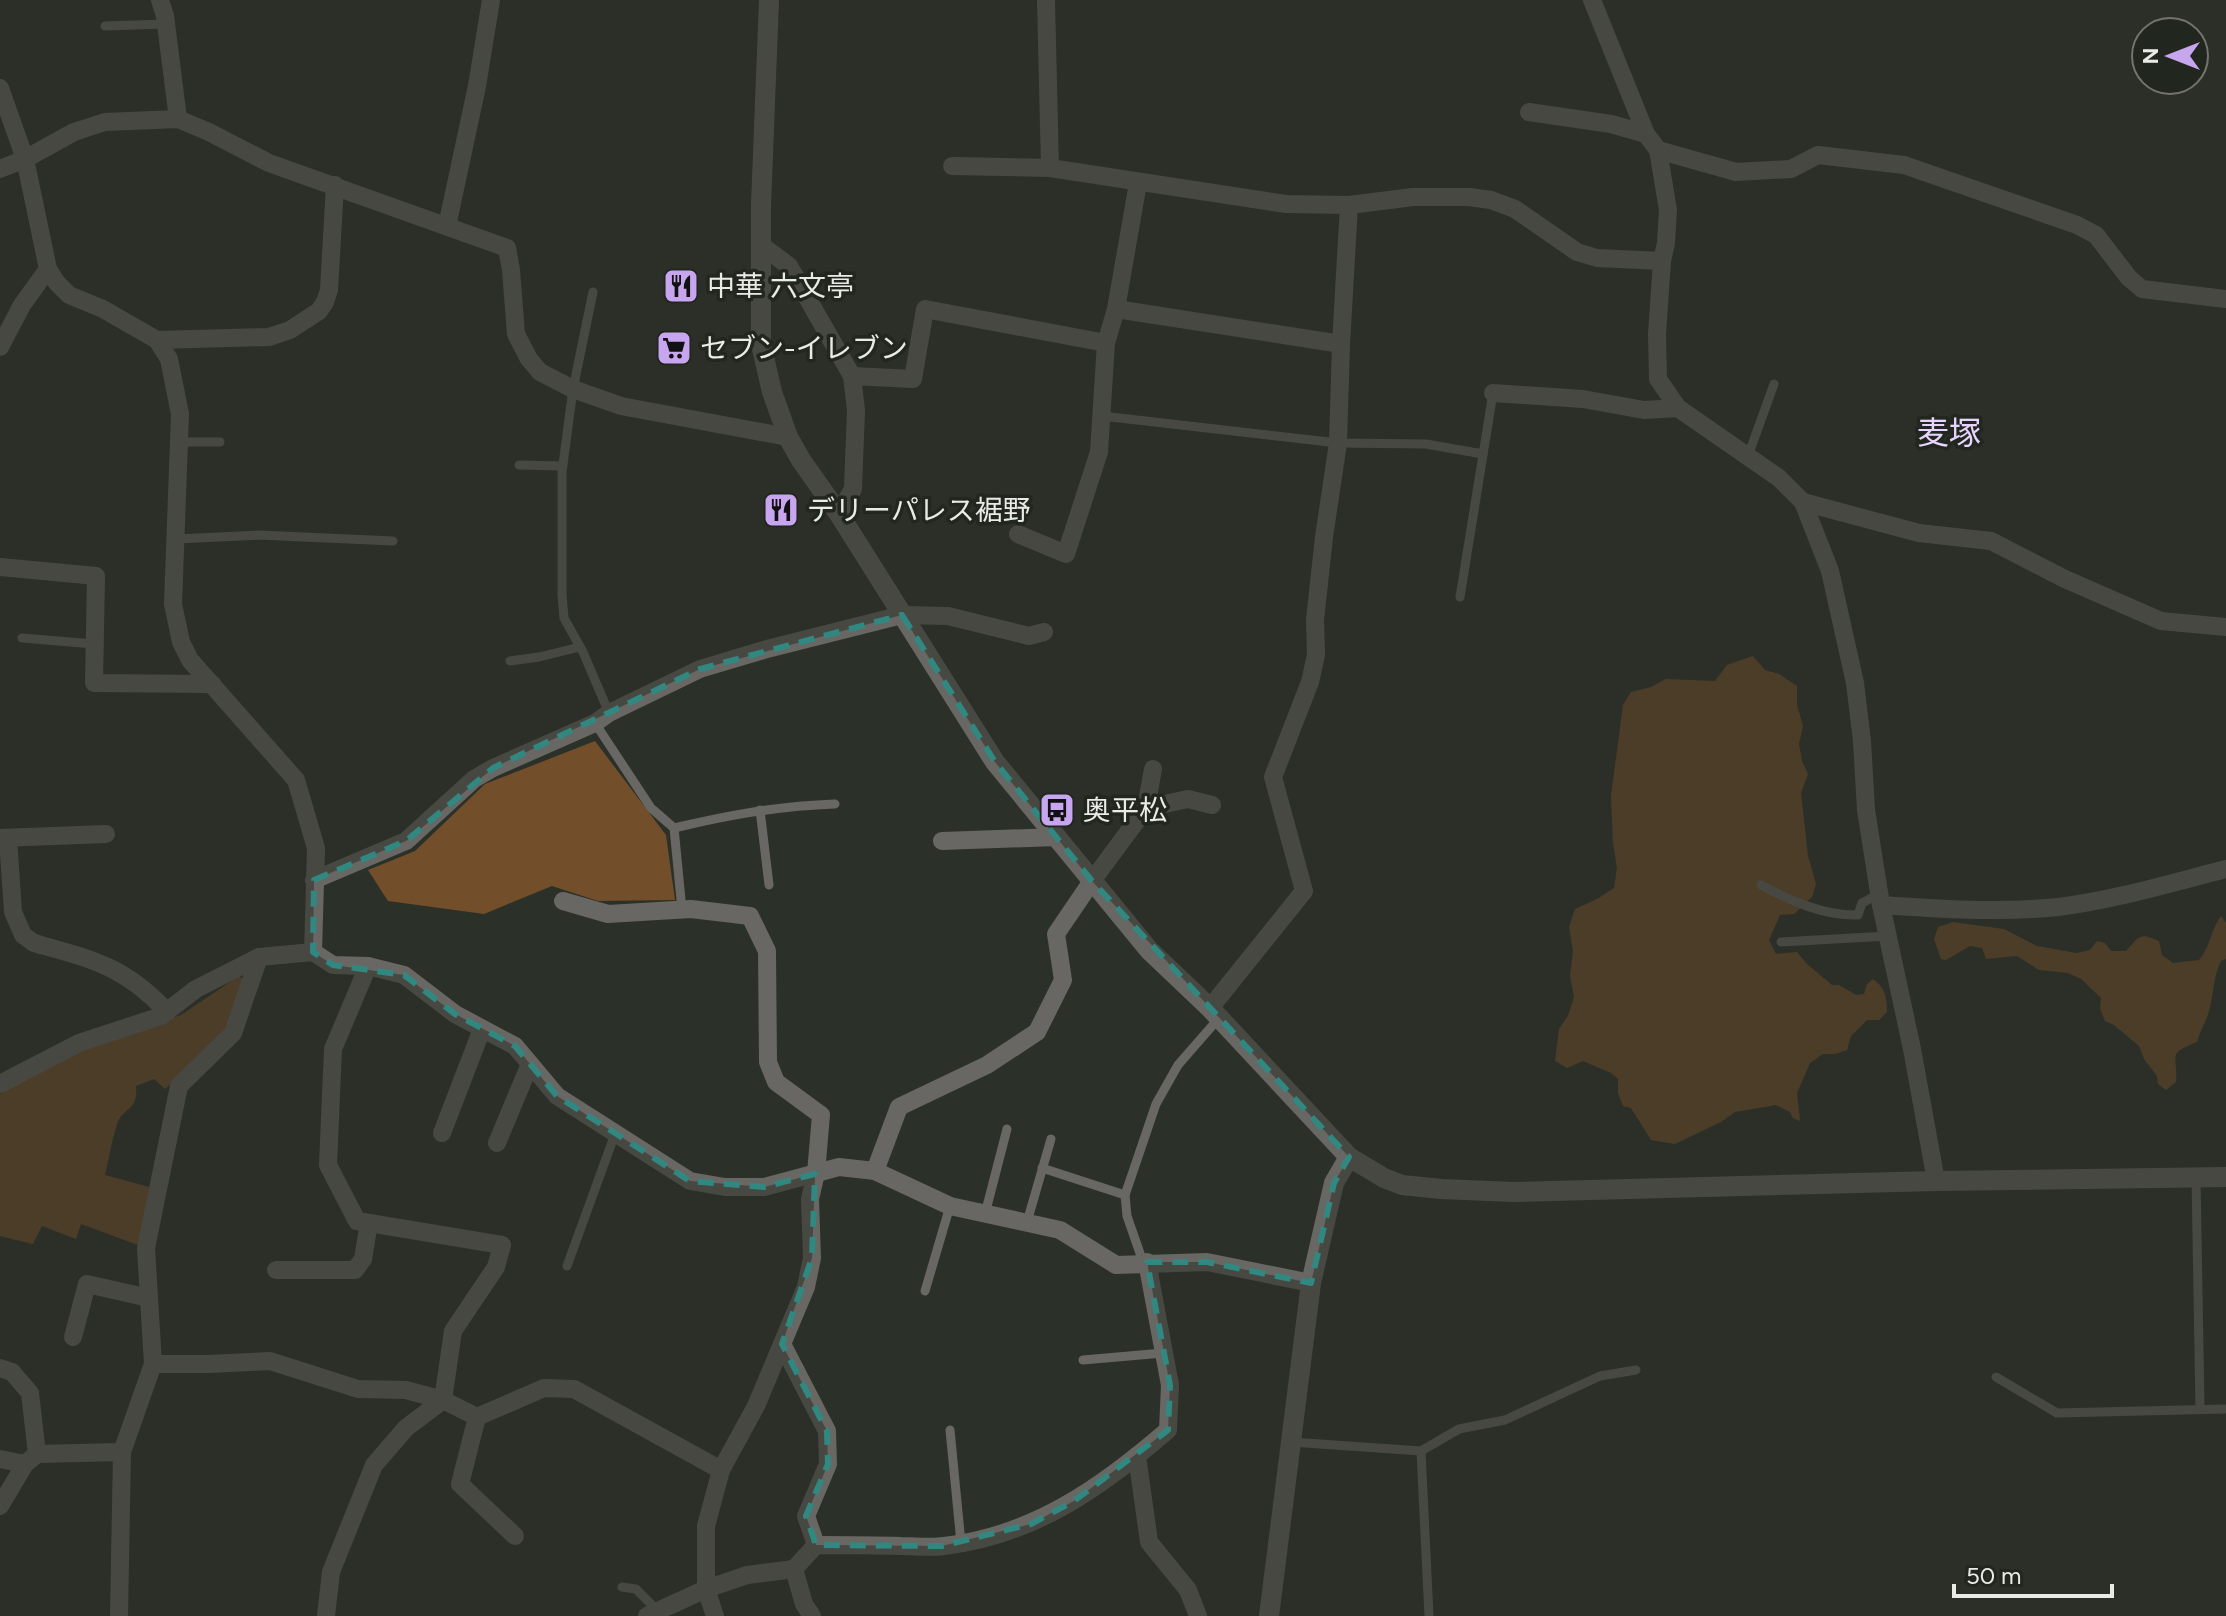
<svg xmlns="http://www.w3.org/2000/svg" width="2226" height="1616" font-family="Figtree,'Noto Sans JP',sans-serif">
	<rect width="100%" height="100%" fill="#2b3028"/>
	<g fill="#734e2a">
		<path d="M1753,656L1765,670L1779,674L1797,686V705L1803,726L1799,744L1802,761L1808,774L1801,793L1808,856L1816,884L1812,897L1794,914L1780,915L1769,940L1776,954L1797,952L1807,964L1832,985H1839L1856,995L1864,994L1867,984L1873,979C1885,987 1887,998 1887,1012L1879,1020H1867L1851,1036L1847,1050L1835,1054H1823L1810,1063L1797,1093L1800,1121L1793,1118L1790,1112L1776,1105L1735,1112L1721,1122L1675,1144L1651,1140L1631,1108L1623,1106L1618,1093V1079L1611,1073L1583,1061L1567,1068L1555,1061L1559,1029L1568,1016L1574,997L1570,976L1573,951L1569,927L1575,909L1597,899L1614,888L1617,868L1613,843L1611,796L1623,705L1631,692L1651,687L1666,679L1715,681L1727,665Z"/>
		<polygon points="595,741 666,835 675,900 598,901 552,886 484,914 388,901 368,870 415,851 485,784"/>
		<path d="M2221,916L2226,923V959L2221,961C2213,976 2214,994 2209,1011C2206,1022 2200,1031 2197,1042C2166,1054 2178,1054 2176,1082L2166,1090L2158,1084L2157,1076L2144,1059L2139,1046L2114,1025L2105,1021L2100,1009L2101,998L2081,979L2068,973L2039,970L2017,956L1986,959L1982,948L1970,946L1946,960L1941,959L1934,939L1938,927L1953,922L2004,929L2037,946L2076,953L2090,950L2097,941L2105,943L2111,951H2126C2140,936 2139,932 2159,941L2162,955L2173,963L2199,960C2210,948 2211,929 2221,916Z"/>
		<path d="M239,976L243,979L223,1035L165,1089L154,1079L136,1086C138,1113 123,1106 117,1124C112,1140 109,1158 105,1175L153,1188L138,1245L81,1224L76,1239L42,1226L33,1244L0,1236V1094L84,1048L181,1015Z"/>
	</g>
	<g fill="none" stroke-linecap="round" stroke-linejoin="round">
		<g stroke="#686763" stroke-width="9">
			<polyline points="105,26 166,24"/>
			<polyline points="593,292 573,389 562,472 562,595 564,618 583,652 609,713"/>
			<polyline points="1102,416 1338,443 1426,444 1483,454"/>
			<polyline points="179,442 220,442"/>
			<polyline points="1748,456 1774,384"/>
			<polyline points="519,465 563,466"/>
			<polyline points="176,539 259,535 393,541"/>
			<polyline points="1460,597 1493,393"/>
			<polyline points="22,638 94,644"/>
			<polyline points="510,661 539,657 580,647"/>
			<polyline points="595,723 651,808 674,828 682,910"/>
			<polyline points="760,810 769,885"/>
			<path d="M674,828C729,815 778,806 835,804"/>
			<path d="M1761,885C1791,901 1824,916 1858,915L1862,903L1879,894"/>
			<polyline points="1781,942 1888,936"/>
			<polyline points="1042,1168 1125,1195 1127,1216 1143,1262"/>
			<polyline points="2196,1177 2200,1409"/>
			<polyline points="1125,1195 1156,1104 1178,1065 1219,1018"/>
			<polyline points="985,1214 1007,1129"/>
			<polyline points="1027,1222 1051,1139"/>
			<polyline points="567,1266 615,1134"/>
			<polyline points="925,1291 950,1206"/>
			<polyline points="1083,1360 1163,1353"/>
			<polyline points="1996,1377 2057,1413 2226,1409"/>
			<polyline points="950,1430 961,1543"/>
			<polyline points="1291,1442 1421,1451 1459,1429 1505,1420 1600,1376 1636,1370"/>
			<polyline points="1421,1451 1429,1616"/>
			<polyline points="622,1587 636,1589 657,1610"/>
		</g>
		<g stroke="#686763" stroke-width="18">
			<polyline points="160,0 165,16 178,119"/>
			<polyline points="1046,0 1050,168 1286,204 1349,205 1413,197 1469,197 1491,200 1515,209 1577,252 1597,258 1662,261"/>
			<polyline points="1592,0 1646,134 1658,150 1668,210 1666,243 1662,261 1657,334 1658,379 1678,408 1779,478 1803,502 1830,571 1855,683 1862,741 1866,810 1881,905 1912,1049 1936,1181"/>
			<polyline points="0,88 25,159 48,269 57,283 69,295 103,309 157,340 169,359 180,414 173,604 181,642 190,660 296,780 316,848 313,952 333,965 368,966 404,975 455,1014 515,1046 557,1096 690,1181 725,1187 764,1187 839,1167 875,1171 950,1206 1060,1230 1116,1265 1207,1262 1311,1283"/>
			<polyline points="1529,112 1611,124 1646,134"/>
			<polyline points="1658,150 1736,172 1791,169 1818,155 1904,165 2077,225 2096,235 2129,278 2142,289 2226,299"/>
			<polyline points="952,166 1050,168"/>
			<polyline points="0,169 25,159 74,132 105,122 178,119 209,132 269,163 507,248 511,270 516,334 529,359 540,372 573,389 621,406 788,437"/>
			<polyline points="447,226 477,86 491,0"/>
			<polyline points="761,245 789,266 852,376 856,410 853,489 839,514"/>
			<polyline points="1116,309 1341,344 1349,205"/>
			<polyline points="157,340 269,337 290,330 319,311 325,302 329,290 335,185"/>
			<polyline points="0,347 22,305 48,269"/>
			<polyline points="852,376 913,379 925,309 1106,343"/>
			<polyline points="1493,393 1583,399 1644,410 1678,408"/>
			<polyline points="1803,502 1919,533 1991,541 2065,579 2161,621 2226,627"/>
			<polyline points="1018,534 1066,554 1099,452 1106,343 1116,309 1138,183"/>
			<polyline points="0,567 96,576 94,683 212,684"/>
			<polyline points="1146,808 1153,769"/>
			<polyline points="0,838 106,834"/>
			<path d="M8,838L13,912L23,935L34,943C91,959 125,966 167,1012"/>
			<polyline points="942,841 1056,837"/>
			<polyline points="314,880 406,841 474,779 493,768 595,723 609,713 700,669 767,649 902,615 948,616 1029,636 1044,632"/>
			<polyline points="563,901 608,914 691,909 750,916 767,951 768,1062 776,1082 821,1115 816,1173 810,1199 812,1258 806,1287 782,1344 827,1431 828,1464 806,1516 816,1545"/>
			<path d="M1881,905C1940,909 1999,913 2058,907C2115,900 2171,883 2226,869"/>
			<polyline points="1210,1008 1304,891 1273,777 1310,682 1316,655 1315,620 1324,537 1338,443 1341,344"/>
			<polyline points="0,1084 79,1043 161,1016 196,989 259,957 313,952"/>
			<polyline points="442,1133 482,1029"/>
			<polyline points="497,1143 530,1064"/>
			<polyline points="875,1171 899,1107 987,1065 1037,1032 1063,980 1056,934 1092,881 1146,808 1188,799 1212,805"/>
			<polyline points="276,1270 355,1270 363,1259 369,1223"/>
			<polyline points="73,1337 87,1284 149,1298"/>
			<polyline points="153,1364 208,1364 270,1361 358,1389 406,1390 443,1400 453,1331 496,1267 502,1245 357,1221 328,1165 333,1049 368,966"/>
			<polyline points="0,1368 12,1372 30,1393 37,1454"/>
			<polyline points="477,1417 460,1484 515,1536"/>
			<polyline points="1137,1456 1149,1542 1188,1590 1198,1616"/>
			<polyline points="0,1459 25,1464 37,1454 122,1452"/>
			<polyline points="721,1470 756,1406 782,1344"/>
			<polyline points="0,1506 25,1464"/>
			<polyline points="119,1616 122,1452 153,1364 146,1248 179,1086 233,1033 259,957"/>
			<polyline points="326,1616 331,1572 374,1465 406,1428 443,1400 477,1417 544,1388 574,1389 721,1470 706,1526 706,1589 715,1616"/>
			<polyline points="647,1616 706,1589 747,1575 794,1569"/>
			<path d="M812,1616L804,1604L794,1569L816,1545C844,1545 873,1545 901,1546C915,1546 930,1548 944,1546C1033,1536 1102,1487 1168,1430L1170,1385L1147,1262"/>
		</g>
		<g stroke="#686763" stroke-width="20">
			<polyline points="769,0 761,205 761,344 772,392 788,437 801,460 839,514 995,762 1149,950 1210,1008 1349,1157 1384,1178 1402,1185 1441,1189 1514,1192 1936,1181 2226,1177"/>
			<polyline points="1269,1616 1311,1283 1334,1183 1349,1157"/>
		</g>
	</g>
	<path d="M0 0H2226V1616H0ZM902,615L995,762L1092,881L1349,1157L1334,1183L1311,1283L1207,1262H1147L1170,1385L1168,1430L1074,1501L1031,1524L942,1546L816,1545L806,1516L828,1464L827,1431L782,1344L812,1258L815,1174L764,1187L690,1181L557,1096L515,1046L455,1014L404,975L333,965L313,952L314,880L406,841L493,768L700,669Z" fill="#2b3028" fill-opacity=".55" fill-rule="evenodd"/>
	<path fill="none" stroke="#308880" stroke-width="6" stroke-dasharray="16 10" stroke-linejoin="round" d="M902,615L995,762L1092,881L1349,1157L1334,1183L1311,1283L1207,1262H1147L1170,1385L1168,1430L1074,1501L1031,1524L942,1546L816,1545L806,1516L828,1464L827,1431L782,1344L812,1258L815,1174L764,1187L690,1181L557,1096L515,1046L455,1014L404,975L333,965L313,952L314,880L406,841L493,768L700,669Z"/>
	<defs>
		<symbol id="restaurant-square" viewBox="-11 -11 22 22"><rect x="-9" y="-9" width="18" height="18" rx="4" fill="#c8a6ef" stroke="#21261e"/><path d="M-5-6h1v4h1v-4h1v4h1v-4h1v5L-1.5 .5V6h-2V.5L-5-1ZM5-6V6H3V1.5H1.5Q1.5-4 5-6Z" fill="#111"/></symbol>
		<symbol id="supermarket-square" viewBox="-11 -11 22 22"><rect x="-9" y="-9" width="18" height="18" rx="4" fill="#c8a6ef" stroke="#21261e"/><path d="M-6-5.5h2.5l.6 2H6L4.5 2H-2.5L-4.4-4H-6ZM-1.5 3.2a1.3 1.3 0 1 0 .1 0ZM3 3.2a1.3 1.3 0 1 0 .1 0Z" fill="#111"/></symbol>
		<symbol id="bus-square" viewBox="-11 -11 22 22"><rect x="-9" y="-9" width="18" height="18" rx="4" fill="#c8a6ef" stroke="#21261e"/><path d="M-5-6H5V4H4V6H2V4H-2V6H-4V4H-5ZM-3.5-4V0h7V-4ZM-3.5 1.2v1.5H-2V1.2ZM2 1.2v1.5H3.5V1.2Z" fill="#111"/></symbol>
	</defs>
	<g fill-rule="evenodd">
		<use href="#restaurant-square" x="661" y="266" width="40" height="40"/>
		<use href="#supermarket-square" x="654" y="328" width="40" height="40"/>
		<use href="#restaurant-square" x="761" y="490" width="40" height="40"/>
		<use href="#bus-square" x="1037" y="790" width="40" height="40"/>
	</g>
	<g text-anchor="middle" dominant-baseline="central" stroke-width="7" stroke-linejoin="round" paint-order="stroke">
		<g font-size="28" fill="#e8ebe6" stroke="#21261e" text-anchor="start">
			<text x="707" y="286">中華 六文亭</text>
			<text x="700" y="348">セブン-イレブン</text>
			<text x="807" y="510">デリーパレス裾野</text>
			<text x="1083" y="810">奥平松</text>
		</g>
		<g font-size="32" fill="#e7d4fe" stroke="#21261e">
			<text x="1949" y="433">麦塚</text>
		</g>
	</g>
	<g transform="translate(2170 56) rotate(270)"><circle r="38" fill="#21261e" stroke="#71756e" stroke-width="2"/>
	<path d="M0-6L14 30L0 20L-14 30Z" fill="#c8a6ef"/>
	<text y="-12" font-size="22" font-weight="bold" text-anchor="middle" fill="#e8ebe6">N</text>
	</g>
	<path d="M1954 1584v12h158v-12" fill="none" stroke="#e8ebe6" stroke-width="4"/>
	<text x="1966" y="1584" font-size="24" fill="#e8ebe6" stroke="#21261e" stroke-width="6" paint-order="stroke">50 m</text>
</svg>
